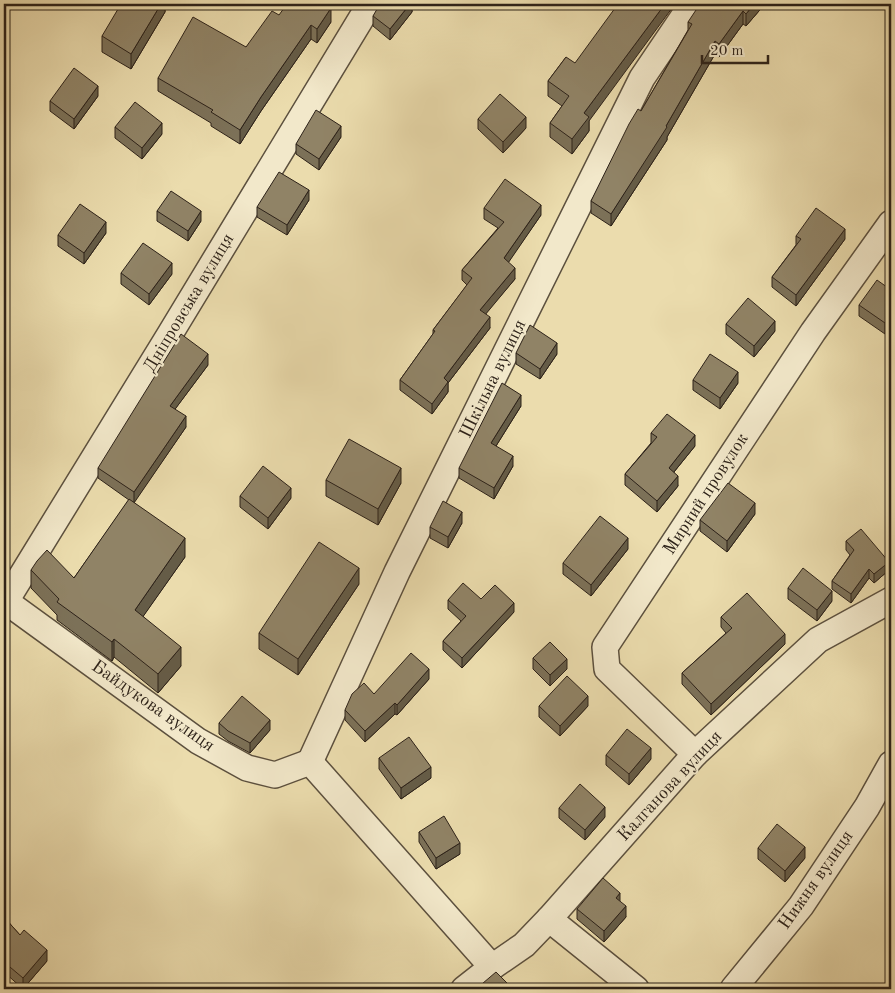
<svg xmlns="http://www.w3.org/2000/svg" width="895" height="993" font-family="'Old Standard TT',serif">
	<rect width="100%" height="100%" fill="#ebdcad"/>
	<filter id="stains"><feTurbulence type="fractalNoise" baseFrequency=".004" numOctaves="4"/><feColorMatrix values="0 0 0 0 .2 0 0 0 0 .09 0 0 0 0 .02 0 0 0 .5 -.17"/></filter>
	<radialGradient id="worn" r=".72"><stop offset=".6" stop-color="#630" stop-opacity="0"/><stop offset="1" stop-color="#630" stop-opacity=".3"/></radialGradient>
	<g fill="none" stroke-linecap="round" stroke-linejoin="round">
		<defs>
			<g id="minor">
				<polyline points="4,600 198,741 247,768 275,775 310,762 492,967"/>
				<polyline points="6,601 170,334 370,4"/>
				<polyline points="695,754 607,669 605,647 813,332 891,223"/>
				<polyline points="310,762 397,572 642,78 692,4"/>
				<polyline points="549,919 636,989"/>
				<polyline points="464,989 492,967 524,945 549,919 695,754 818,640 891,600"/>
				<polyline points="733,989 801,906 867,807 891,764"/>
			</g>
		</defs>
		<use href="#minor" stroke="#5c503e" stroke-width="28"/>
		<use href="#minor" stroke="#f2e8ca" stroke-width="25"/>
	</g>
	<g fill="#7c7158" stroke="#2d2219">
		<polygon points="165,4 165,12 131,69 102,52 102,36"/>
		<polygon points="412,4 412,12 390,40 373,26 373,16"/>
		<polygon points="765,4 746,26 743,24 719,57 715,54 667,137 667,140 611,226 591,213 591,201 641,111 688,30 688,22"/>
		<polygon points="279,15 331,22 317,43 311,39 261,111 240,144 211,126 211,123 158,91 158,78 246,47"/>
		<polygon points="566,57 589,121 589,131 572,154 550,137 550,123 562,106 548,96 548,81"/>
		<polygon points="98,96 74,129 50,111 50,101"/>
		<polygon points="478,119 526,128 503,153 478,129"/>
		<polygon points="115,127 162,134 142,159 115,138"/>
		<polygon points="341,137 319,170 296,154 296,144"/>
		<polygon points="309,200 287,235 257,217 257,207"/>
		<polygon points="484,208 541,215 508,262 515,279 485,314 490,328 448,383 448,392 432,414 400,390 400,380 433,334 433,330 467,285 462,280 462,270 498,228 484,219"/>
		<polygon points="157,211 201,221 188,241 157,221"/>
		<polygon points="106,233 84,264 58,246 58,235"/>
		<polygon points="796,236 845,239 796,306 772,287 772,277 796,245"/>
		<polygon points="121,273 172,274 149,305 121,284"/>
		<polygon points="891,290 891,324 885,334 859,316 859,305"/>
		<polygon points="726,324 775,331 754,357 726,334"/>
		<polygon points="516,353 557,354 540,379 516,364"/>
		<polygon points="208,365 175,409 186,427 134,502 185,557 143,616 181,666 158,693 114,657 112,661 57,620 57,615 31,588 31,570 74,578 129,500 98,478 98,468"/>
		<polygon points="693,380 738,383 720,409 693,390"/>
		<polygon points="521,406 496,446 513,466 494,499 459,478 459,468"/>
		<polygon points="651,433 695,446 674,472 678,486 657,512 625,485 625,474 651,443"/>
		<polygon points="326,480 401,483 378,525 326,496"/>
		<polygon points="240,496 291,498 268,529 240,507"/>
		<polygon points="755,514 727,552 700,531 700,520"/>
		<polygon points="462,523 448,548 430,538 430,527"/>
		<polygon points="846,541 889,570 874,583 869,578 851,603 832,589 832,581 850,555 846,550"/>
		<polygon points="628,549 591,596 563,574 563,563"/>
		<polygon points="359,584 298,675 259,649 259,633"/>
		<polygon points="788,588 832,601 817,621 788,599"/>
		<polygon points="481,599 514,612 462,668 443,650 443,641 461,621 448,609 448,600"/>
		<polygon points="721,617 785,644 711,715 682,684 682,673 726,633 721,627"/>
		<polygon points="533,658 567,669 550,686 533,669"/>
		<polygon points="429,679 397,715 395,714 365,742 345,720 345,710 374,694"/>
		<polygon points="539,706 588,706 560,736 539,717"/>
		<polygon points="219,723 270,730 250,753 228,741 219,734"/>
		<polygon points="606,755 651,759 629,785 606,765"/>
		<polygon points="379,758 431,778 401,799 379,769"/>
		<polygon points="559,808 605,817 585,840 559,818"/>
		<polygon points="419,832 460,854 436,869 419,842"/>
		<polygon points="758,848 805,858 785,882 758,859"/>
		<polygon points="620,902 626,917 604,942 577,919 577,909"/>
		<polygon points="4,917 20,935 47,961 23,989 4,972"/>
	</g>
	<g fill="#655c47" stroke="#2d2219">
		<polygon points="161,4 165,4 165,12 131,69 131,54"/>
		<polygon points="410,4 412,4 412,12 390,40 390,29"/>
		<polygon points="665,4 675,4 589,121 589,131 572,154 572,139 584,113"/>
		<polygon points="754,4 765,4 746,26 746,14"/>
		<polygon points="331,8 331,22 317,43 317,29"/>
		<polygon points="743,11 743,24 719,57 719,44"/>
		<polygon points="311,25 311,39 261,111 240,144 240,130 261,97"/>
		<polygon points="715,41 715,54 667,137 667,140 611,226 611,214 666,126"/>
		<polygon points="98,86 98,96 74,129 74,119"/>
		<polygon points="526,117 526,128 503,153 503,142"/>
		<polygon points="162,123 162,134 142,159 142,148"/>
		<polygon points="341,126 341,137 319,170 319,159"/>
		<polygon points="309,190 309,200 287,235 287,225"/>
		<polygon points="541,205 541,215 504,269 504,258"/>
		<polygon points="201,211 201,221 188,241 188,231"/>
		<polygon points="106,222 106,233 84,264 84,253"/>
		<polygon points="845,229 845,239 796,306 796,295"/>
		<polygon points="172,263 172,274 149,305 149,294"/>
		<polygon points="515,268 515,279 480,321 480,310"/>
		<polygon points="891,314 891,324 885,334 885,323"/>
		<polygon points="490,317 490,328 448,383 448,392 432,414 432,404 444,378"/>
		<polygon points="775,321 775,331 754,357 754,346"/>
		<polygon points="557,343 557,354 540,379 540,369"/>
		<polygon points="208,354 208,365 170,416 170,406"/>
		<polygon points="738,372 738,383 720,409 720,398"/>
		<polygon points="521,395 521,406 491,454 491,443"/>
		<polygon points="186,416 186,427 134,503 134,492"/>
		<polygon points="695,435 695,446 669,478 669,468"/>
		<polygon points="513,456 513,466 494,499 494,488"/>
		<polygon points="401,468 401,483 378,525 378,509"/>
		<polygon points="678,476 678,486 657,512 657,501"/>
		<polygon points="291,488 291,498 268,529 268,518"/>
		<polygon points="755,503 755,514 727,552 727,541"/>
		<polygon points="462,512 462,523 448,548 448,537"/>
		<polygon points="185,538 185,557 135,628 135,610"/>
		<polygon points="628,538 628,549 591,596 591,585"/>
		<polygon points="889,562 889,570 874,583 874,574"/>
		<polygon points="359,568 359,584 298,675 298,659"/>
		<polygon points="869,569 869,578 851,603 851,594"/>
		<polygon points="832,591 832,601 817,621 817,610"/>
		<polygon points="514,603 514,612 462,668 462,658"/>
		<polygon points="785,634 785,644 711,715 711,704"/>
		<polygon points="114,639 114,657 112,661 112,642"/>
		<polygon points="181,647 181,666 158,693 158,674"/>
		<polygon points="567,659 567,669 550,686 550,675"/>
		<polygon points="429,669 429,679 397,715 397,705"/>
		<polygon points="588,696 588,706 560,736 560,726"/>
		<polygon points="395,703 395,714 365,742 365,731"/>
		<polygon points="270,720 270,730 250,753 250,743"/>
		<polygon points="651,748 651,759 629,785 629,774"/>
		<polygon points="431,767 431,778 401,799 401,788"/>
		<polygon points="605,807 605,817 585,840 585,830"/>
		<polygon points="460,843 460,854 436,869 436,858"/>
		<polygon points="805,847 805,858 785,882 785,871"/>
		<polygon points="620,893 620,904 616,898"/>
		<polygon points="626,906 626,917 604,942 604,931"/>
		<polygon points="47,950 47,961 23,989 23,978"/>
	</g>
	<g fill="#908366" stroke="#2d2219">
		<polygon points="121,4 161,4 131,54 102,36"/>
		<polygon points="287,4 325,4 331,8 317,29 311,25 261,97 240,130 211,112 213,110 158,78 193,17 246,47 272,11 279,15"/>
		<polygon points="380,4 410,4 390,29 373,16"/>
		<polygon points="618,4 665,4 584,113 589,117 572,139 550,123 569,96 548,81 566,57 575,63"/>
		<polygon points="700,4 754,4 746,14 743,11 719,44 715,41 666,126 667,127 611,214 591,201 629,124 638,109 641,111 692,24 688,22"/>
		<polygon points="74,68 98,86 74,119 50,101"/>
		<polygon points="500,94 526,117 503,142 478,119"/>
		<polygon points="135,102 162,123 142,148 115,127"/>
		<polygon points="316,110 341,126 319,159 296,144"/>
		<polygon points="279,172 309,190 287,225 257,207"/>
		<polygon points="505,179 541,205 504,258 515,268 480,310 490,317 444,378 448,382 432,404 400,380 435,331 433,330 472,278 462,270 504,222 484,208"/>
		<polygon points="171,191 201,211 188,231 157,211"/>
		<polygon points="80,204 106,222 84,253 58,235"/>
		<polygon points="816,208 845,229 796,295 772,277 801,239 796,236"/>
		<polygon points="143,243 172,263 149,294 121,273"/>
		<polygon points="877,280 891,290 891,314 885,323 859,305"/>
		<polygon points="748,298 775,321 754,346 726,324"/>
		<polygon points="530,325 557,343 540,369 516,353"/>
		<polygon points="181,334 208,354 170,406 186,416 134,492 98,468"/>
		<polygon points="710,354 738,372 720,398 693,380"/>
		<polygon points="502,383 521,395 491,443 513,456 494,488 459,468"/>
		<polygon points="667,414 695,435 669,468 678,476 657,501 625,474 657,437 651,433"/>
		<polygon points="349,439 401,468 378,509 326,480"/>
		<polygon points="263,466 291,488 268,518 240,496"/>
		<polygon points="728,483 755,503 727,541 700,520"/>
		<polygon points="129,499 185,538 135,610 181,647 158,674 114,639 112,642 57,602 59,599 31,570 37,561 47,550 74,578"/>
		<polygon points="443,501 462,512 448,537 430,527"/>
		<polygon points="600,516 628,538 591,585 563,563"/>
		<polygon points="861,529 889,562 874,574 869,569 851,594 832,581 854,550 846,541"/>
		<polygon points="319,542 359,568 298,659 259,633"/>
		<polygon points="803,568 832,591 817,610 788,588"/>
		<polygon points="463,583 481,599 495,585 514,603 462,658 443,641 466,616 448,600"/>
		<polygon points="747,593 785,634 711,704 682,673 732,628 721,617"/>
		<polygon points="550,642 567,659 550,675 533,658"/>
		<polygon points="411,653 429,669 397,705 395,703 365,731 345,710 352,694 364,683 374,694"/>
		<polygon points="567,676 588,696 560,726 539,706"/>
		<polygon points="242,696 270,720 250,743 228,731 219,723"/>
		<polygon points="627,729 651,748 629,774 606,755"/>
		<polygon points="409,737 431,767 401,788 379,758"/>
		<polygon points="580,784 605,807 585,830 559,808"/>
		<polygon points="444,816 460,843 436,858 419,832"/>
		<polygon points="777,824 805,847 785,871 758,848"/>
		<polygon points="603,878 620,893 616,898 626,906 604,931 577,909"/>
		<polygon points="4,917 20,935 24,930 47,950 23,978 4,962"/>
		<polygon points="496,972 513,989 476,989"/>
	</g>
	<g text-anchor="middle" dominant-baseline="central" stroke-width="4" stroke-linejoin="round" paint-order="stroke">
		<g font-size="18" fill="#2d2219" stroke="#f2e8ca">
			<text transform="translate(189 303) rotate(-59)">Дніпровська вулиця</text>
			<text transform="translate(493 379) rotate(-64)">Шкільна вулиця</text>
			<text transform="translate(706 494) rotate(-57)">Мирний провулок</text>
			<text transform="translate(153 706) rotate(35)">Байдукова вулиця</text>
			<text transform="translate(670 786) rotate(-47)">Калганова вулиця</text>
			<text transform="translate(816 880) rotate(-55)">Нижня вулиця</text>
		</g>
	</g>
	<rect width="895" height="993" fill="none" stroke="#ebdcad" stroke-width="20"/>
	<rect x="5" y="5" width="885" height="983" fill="none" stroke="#2d2219" stroke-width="2.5"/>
	<rect x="10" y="10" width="875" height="973" fill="none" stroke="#2d2219"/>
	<path d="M702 55v8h66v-8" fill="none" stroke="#2d2219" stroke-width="2.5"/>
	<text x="710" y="55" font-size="15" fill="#2d2219" stroke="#f2e8ca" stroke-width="4" paint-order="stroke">20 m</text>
	<rect width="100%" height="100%" filter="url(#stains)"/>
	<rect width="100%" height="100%" fill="url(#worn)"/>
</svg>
